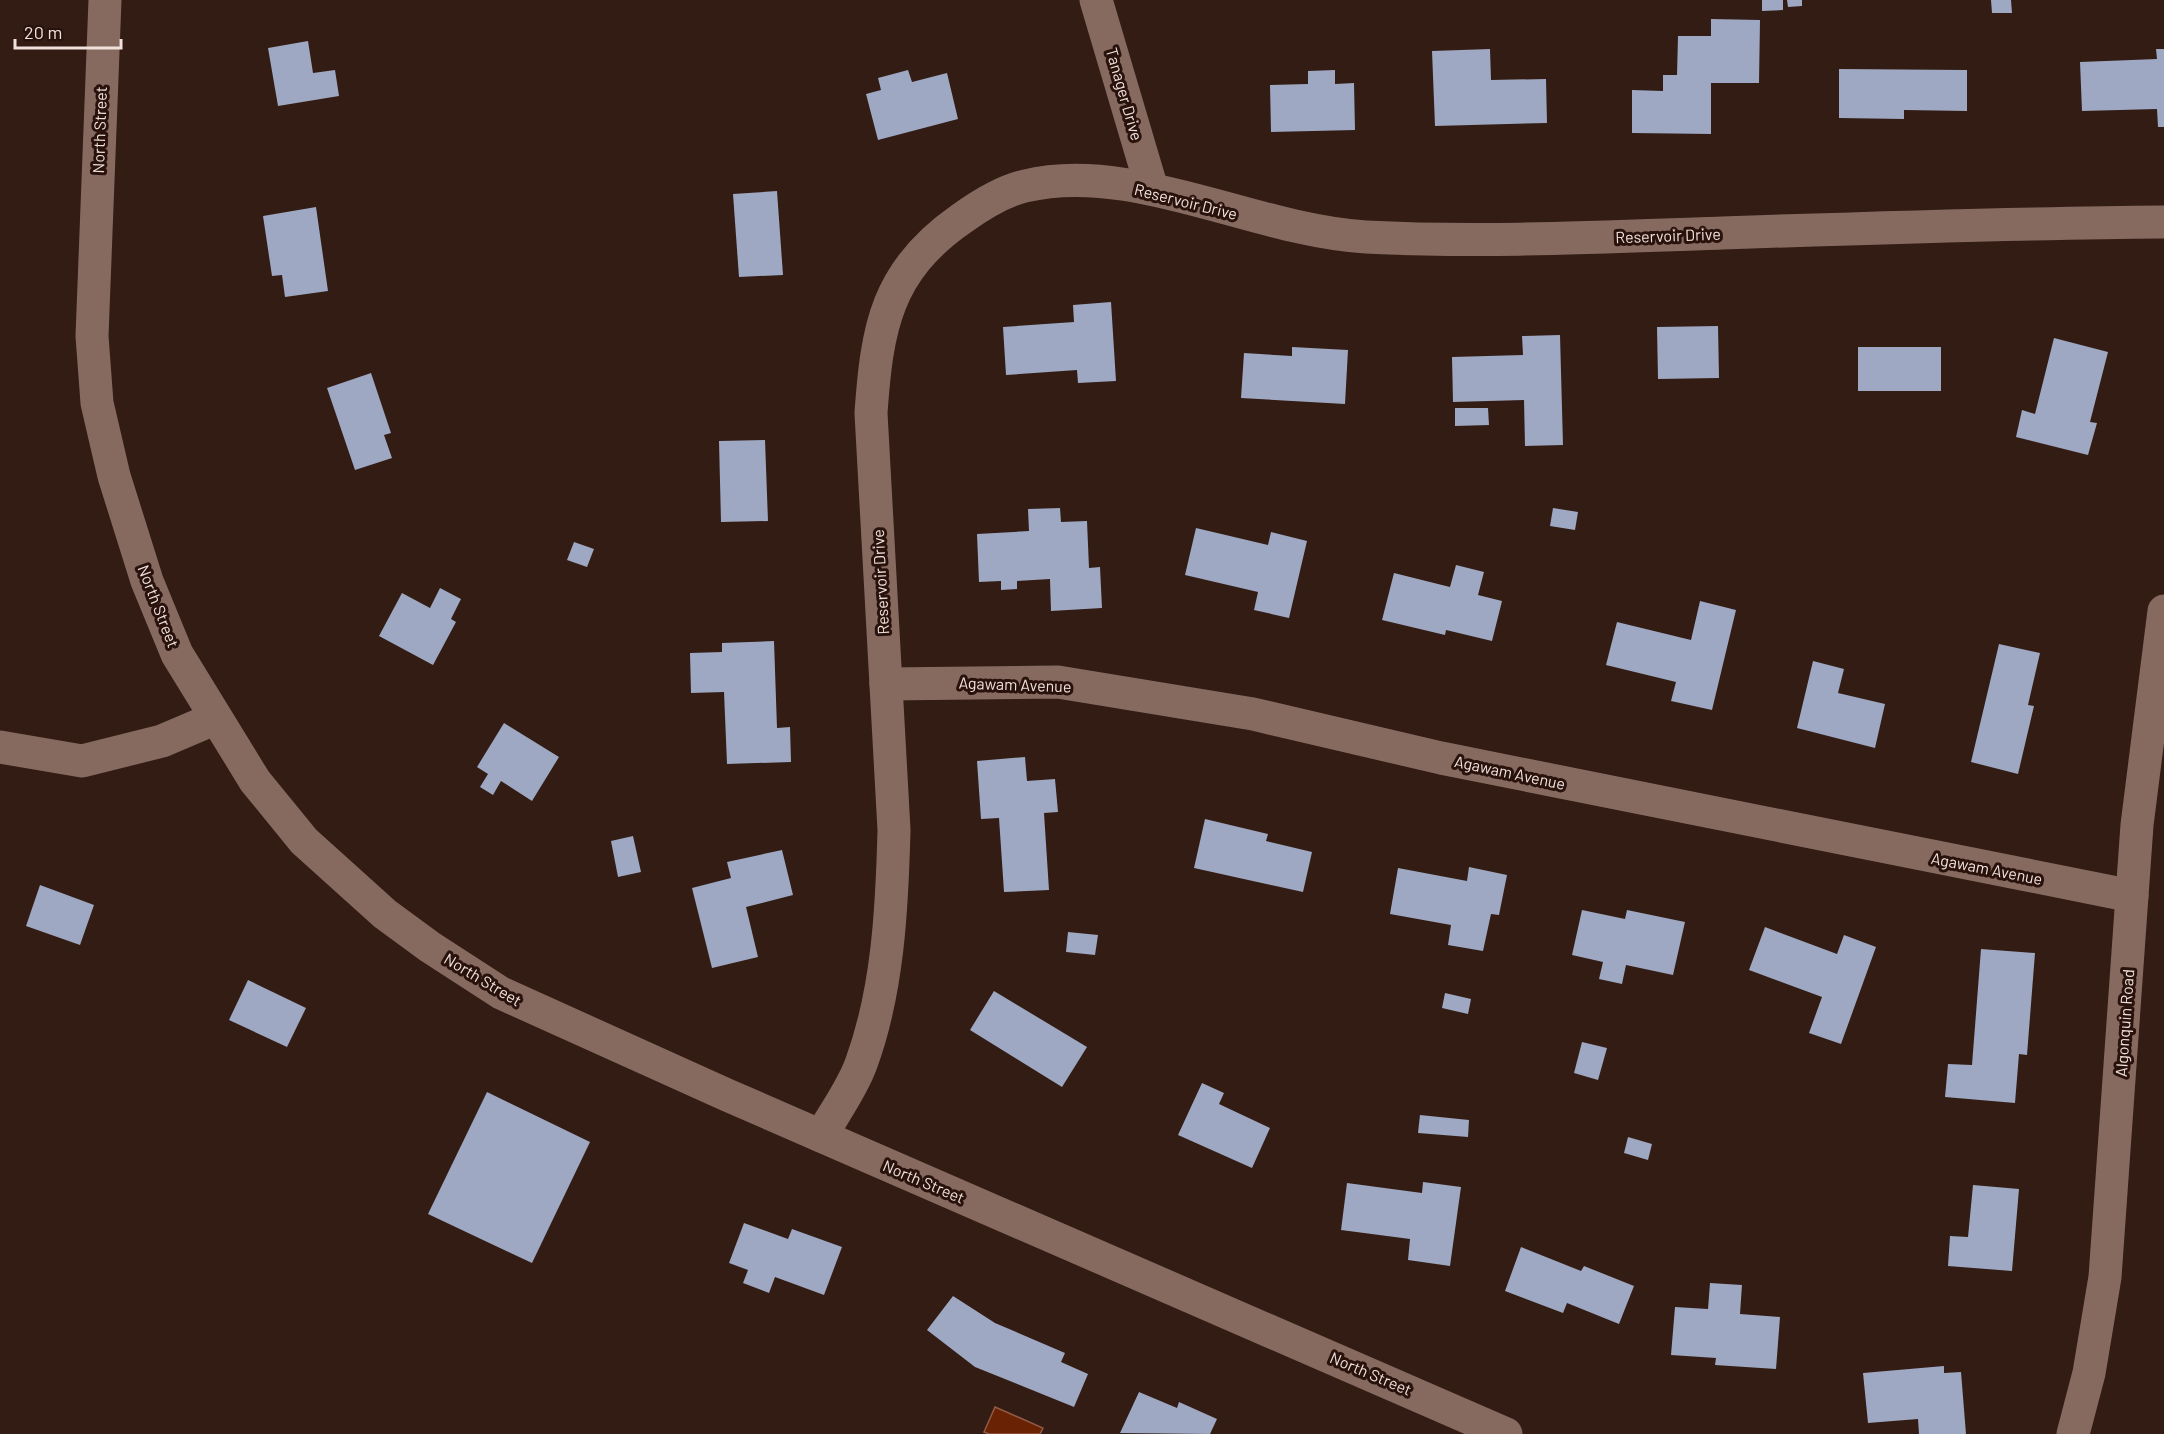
<svg xmlns="http://www.w3.org/2000/svg" width="2164" height="1434" font-family="Barlow,sans-serif">
	<rect width="100%" height="100%" fill="#321c14"/>
	<polygon fill="#692204" stroke="#925b45" stroke-width="1.5" points="995,1407 1043,1428 1040,1434 989,1434 984,1432"/>
	<g fill="#9ea8c2">
		<polygon points="1762,0 1783,0 1783,10 1762,11"/>
		<polygon points="1787,0 1802,0 1802,6 1788,7"/>
		<polygon points="1991,0 2011,0 2012,13 1992,13"/>
		<polygon points="1711,19 1760,20 1759,83 1711,83 1711,134 1632,133 1632,90 1663,91 1663,75 1677,75 1678,36 1711,36"/>
		<polygon points="308,41 313,73 335,70 339,96 278,106 268,48"/>
		<polygon points="1490,49 1491,80 1546,79 1547,123 1435,126 1432,51"/>
		<polygon points="2156,49 2164,49 2164,127 2158,127 2157,109 2082,111 2080,62 2157,59"/>
		<polygon points="1839,69 1967,70 1967,111 1904,110 1904,119 1839,118"/>
		<polygon points="908,70 912,82 947,73 958,119 878,140 866,94 881,90 878,78"/>
		<polygon points="1335,70 1335,84 1354,83 1355,130 1271,132 1270,85 1308,84 1308,71"/>
		<polygon points="777,191 783,275 739,277 733,194"/>
		<polygon points="316,207 328,291 285,297 282,275 272,276 263,216"/>
		<polygon points="1111,302 1116,381 1078,383 1077,370 1006,375 1003,327 1074,322 1073,305"/>
		<polygon points="1718,326 1719,378 1658,379 1657,327"/>
		<polygon points="1560,335 1563,445 1525,446 1524,400 1453,402 1452,357 1523,355 1522,336"/>
		<polygon points="2054,338 2108,352 2090,422 2097,423 2088,455 2016,437 2022,410 2035,414"/>
		<polygon points="1292,347 1348,350 1345,404 1241,398 1244,353 1292,356"/>
		<rect x="1858" y="347" width="83" height="44"/>
		<polygon points="371,373 391,433 384,435 392,458 355,470 327,388"/>
		<polygon points="1455,408 1488,408 1489,425 1455,426"/>
		<polygon points="765,440 768,521 721,522 719,441"/>
		<polygon points="1060,508 1061,522 1087,521 1089,568 1100,567 1102,608 1051,611 1050,579 1017,581 1017,589 1001,590 1001,581 979,582 977,534 1029,531 1028,509"/>
		<polygon points="1553,508 1578,512 1575,530 1550,526"/>
		<polygon points="1196,528 1268,545 1271,532 1307,541 1289,618 1254,610 1258,592 1185,575"/>
		<polygon points="574,542 594,549 587,567 567,560"/>
		<polygon points="1456,565 1484,572 1478,595 1502,601 1492,641 1446,630 1445,635 1382,620 1394,573 1450,587"/>
		<polygon points="440,588 461,599 451,619 456,622 433,665 379,636 402,593 430,608"/>
		<polygon points="1700,601 1736,610 1712,710 1671,701 1676,682 1606,665 1617,622 1691,640"/>
		<polygon points="774,641 777,728 790,727 791,762 727,764 724,692 691,693 690,653 722,652 722,643"/>
		<polygon points="1999,644 2040,653 2028,705 2034,706 2018,774 1971,762"/>
		<polygon points="1813,661 1844,669 1838,693 1885,704 1875,748 1797,728"/>
		<polygon points="504,723 559,757 532,801 501,781 493,795 480,787 488,774 477,767"/>
		<polygon points="1025,757 1027,781 1055,779 1058,812 1044,813 1049,890 1004,892 999,818 981,819 977,761"/>
		<polygon points="1205,819 1268,834 1266,841 1312,852 1303,892 1194,868"/>
		<polygon points="633,836 641,872 618,877 611,841"/>
		<polygon points="782,850 793,895 746,907 758,957 712,968 692,888 731,878 727,862"/>
		<polygon points="1469,867 1507,875 1499,915 1491,914 1483,951 1448,945 1451,925 1390,914 1398,868 1467,881"/>
		<polygon points="40,885 94,905 80,945 26,926"/>
		<polygon points="1582,910 1625,919 1627,910 1685,922 1673,975 1626,965 1622,984 1599,979 1603,962 1572,955"/>
		<polygon points="1765,927 1837,954 1844,935 1876,947 1841,1044 1809,1033 1822,997 1749,970"/>
		<polygon points="1068,932 1098,935 1095,955 1066,952"/>
		<polygon points="1981,949 2035,953 2027,1055 2019,1054 2015,1103 1945,1097 1948,1064 1972,1065"/>
		<polygon points="248,980 306,1008 287,1047 229,1020"/>
		<polygon points="994,991 1087,1047 1062,1087 970,1030"/>
		<polygon points="1445,993 1471,999 1468,1014 1442,1008"/>
		<polygon points="1582,1042 1607,1048 1598,1080 1574,1073"/>
		<polygon points="1202,1083 1224,1093 1219,1104 1270,1128 1252,1168 1178,1135"/>
		<polygon points="487,1092 590,1142 532,1263 428,1214"/>
		<polygon points="1420,1115 1469,1120 1468,1137 1418,1133"/>
		<polygon points="1628,1137 1652,1144 1648,1160 1624,1153"/>
		<polygon points="1423,1182 1461,1187 1450,1266 1408,1260 1410,1239 1341,1230 1347,1183 1422,1193"/>
		<polygon points="1973,1185 2019,1189 2012,1271 1948,1266 1950,1236 1968,1237"/>
		<polygon points="744,1223 788,1239 792,1229 842,1247 824,1295 775,1277 769,1293 743,1283 748,1270 729,1263"/>
		<polygon points="1521,1247 1581,1271 1584,1266 1634,1286 1619,1324 1567,1303 1563,1313 1505,1291"/>
		<polygon points="1710,1283 1742,1285 1740,1314 1780,1317 1776,1369 1715,1365 1716,1358 1671,1355 1675,1307 1708,1309"/>
		<polygon points="953,1296 995,1323 1065,1353 1061,1362 1088,1374 1074,1407 975,1367 927,1330"/>
		<polygon points="1944,1366 1944,1373 1961,1372 1966,1434 1919,1434 1918,1419 1868,1423 1863,1373"/>
		<polygon points="1139,1392 1177,1408 1179,1402 1217,1419 1210,1434 1120,1433"/>
	</g>
	<g fill="none" stroke-linecap="round" stroke-linejoin="round">
		<g stroke="#866a60" stroke-width="33">
			<polyline points="1096,0 1152,189"/>
			<polyline points="886,684 1058,682 1253,714 1441,758 2132,896"/>
			<polyline points="0,747 82,761 162,741 216,718"/>
			<path d="M821,1136C834,1113 852,1089 861,1064C888,991 892,908 894,830L871,413C877,328 886,271 961,219C979,206 1003,191 1025,186C1132,160 1256,231 1366,237C1484,243 1604,237 1722,233C1869,228 2016,223 2164,222"/>
			<polyline points="2073,1434 2089,1373 2105,1277 2137,825 2164,611"/>
		</g>
		<polyline stroke="#866a60" stroke-width="33" points="105,0 92,336 97,403 114,476 147,581 177,654 255,781 304,841 385,914 430,947 501,993 727,1095 1506,1434"/>
	</g>
	<g text-anchor="middle" dominant-baseline="central" stroke-width="6" stroke-linejoin="round" paint-order="stroke">
		<g font-size="16" fill="#f1e1dc" stroke="#28120b">
			<text transform="translate(1125 94) rotate(74)">Tanager Drive</text>
			<text transform="translate(99 130) rotate(-88)">North Street</text>
			<text transform="translate(1186 201) rotate(14)">Reservoir Drive</text>
			<text transform="translate(1668 235) rotate(-2)">Reservoir Drive</text>
			<text transform="translate(880 582) rotate(-93)">Reservoir Drive</text>
			<text transform="translate(159 606) rotate(69)">North Street</text>
			<text transform="translate(1015 684) rotate(2)">Agawam Avenue</text>
			<text transform="translate(1510 772) rotate(12)">Agawam Avenue</text>
			<text transform="translate(1987 868) rotate(11)">Agawam Avenue</text>
			<text transform="translate(483 979) rotate(31)">North Street</text>
			<text transform="translate(2124 1023) rotate(-86)">Algonquin Road</text>
			<text transform="translate(924 1181) rotate(23)">North Street</text>
			<text transform="translate(1371 1373) rotate(23)">North Street</text>
		</g>
	</g>
	<path d="M15 39v9h106v-9" fill="none" stroke="#f1e1dc" stroke-width="3"/>
	<text x="24" y="39" font-size="18" fill="#f1e1dc" stroke="#28120b" stroke-width="4.5" paint-order="stroke">20 m</text>
</svg>
